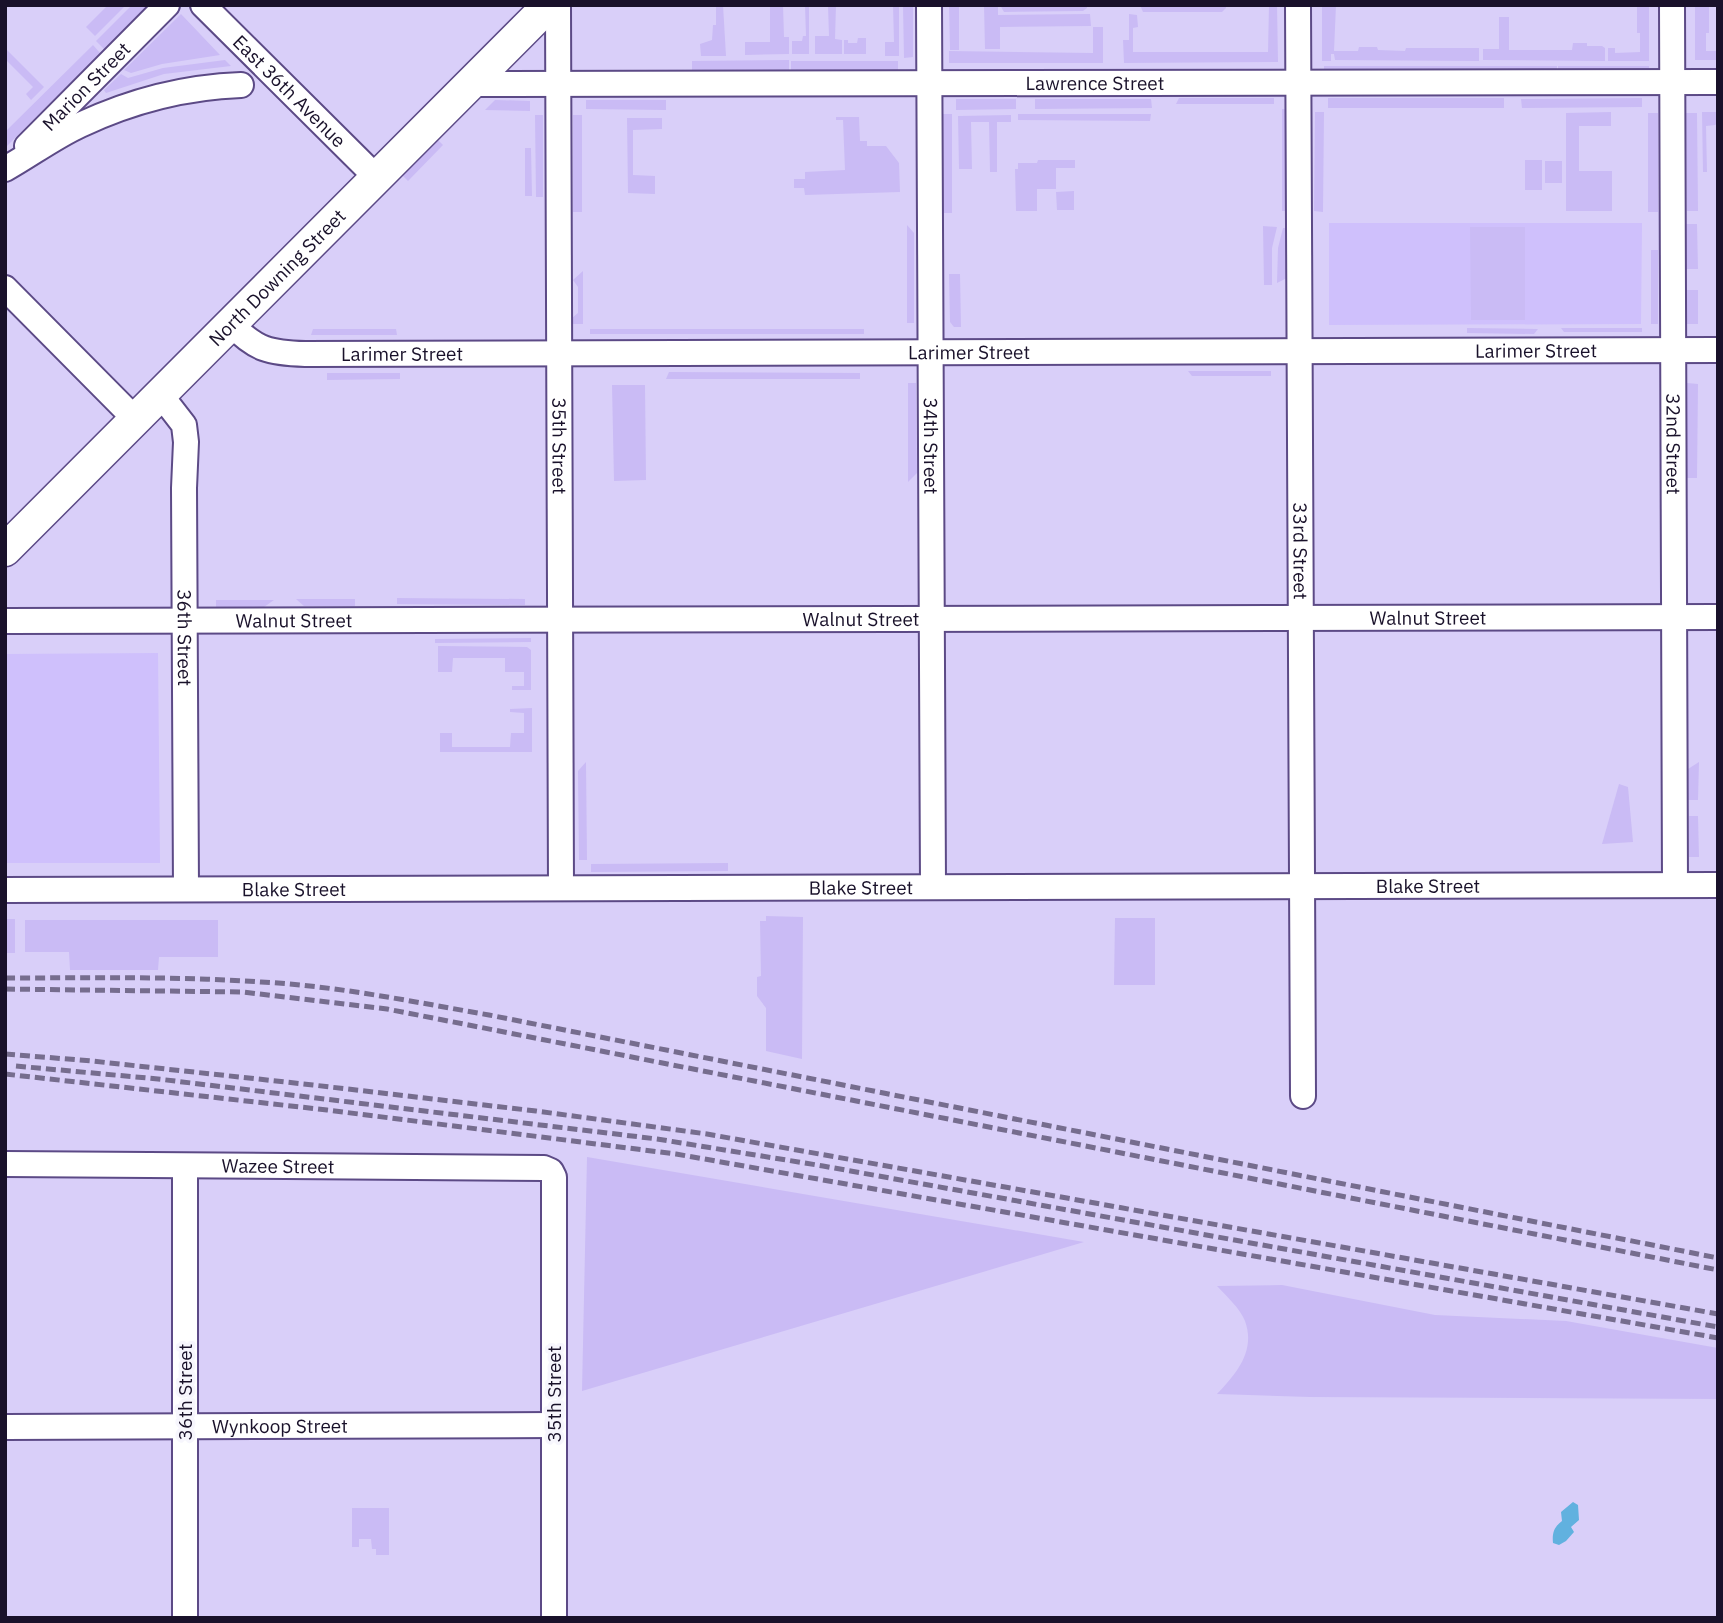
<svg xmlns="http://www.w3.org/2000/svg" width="1723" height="1623" font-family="'IBM Plex Sans',sans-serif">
	<rect width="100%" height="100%" fill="#d9cff9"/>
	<g fill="#cfc0fc">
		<polygon points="1329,223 1642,223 1641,324 1329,325"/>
		<polygon points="158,653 160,863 5,863 5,654"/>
	</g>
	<g fill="#cabbf5">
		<polygon points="108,5 126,5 95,36 86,27"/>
		<polygon points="132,5 148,5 104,49 96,41"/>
		<polygon points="716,5 723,5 726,56 701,56 700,44 712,40 713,25 716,25"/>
		<polygon points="770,5 783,5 784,37 789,37 789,54 745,55 745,42 770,42"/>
		<polygon points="805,5 809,5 809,54 792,54 792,41 802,41 803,36 806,36"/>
		<polygon points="828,5 836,5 835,39 842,40 842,54 815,54 815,36 829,36"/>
		<polygon points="893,5 899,5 899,56 885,56 885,42 894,42"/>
		<polygon points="903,5 913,5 913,57 904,58"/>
		<polygon points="949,5 959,5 959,50 950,50"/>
		<polygon points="984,5 998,5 998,15 1090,14 1091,26 1000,27 1000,49 985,49"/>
		<polygon points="1000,5 1087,5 1087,8 1083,11 1004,12"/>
		<polygon points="1140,5 1226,5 1226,8 1222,12 1143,12"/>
		<polygon points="1269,5 1277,5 1278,62 1124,63 1123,40 1129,40 1129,14 1137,15 1138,27 1133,28 1133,52 1268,52"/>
		<polygon points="1322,5 1336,5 1334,51 1358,51 1359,47 1377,47 1378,50 1405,51 1406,48 1479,48 1479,61 1335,60 1334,54 1331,54 1331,61 1322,61"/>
		<polygon points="1637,5 1649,5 1649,61 1608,61 1608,48 1615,48 1615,53 1640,52 1640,33 1637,33"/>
		<polygon points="1695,5 1709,5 1709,33 1706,33 1706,51 1716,51 1716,60 1695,60"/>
		<polygon points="181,14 220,55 162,64 131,73 124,70"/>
		<polygon points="1499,17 1509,17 1509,50 1572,50 1573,43 1587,43 1587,46 1602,46 1605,48 1605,61 1483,60 1483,49 1499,49"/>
		<polygon points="1093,27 1103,27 1103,63 949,63 949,51 1093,53"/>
		<polygon points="858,38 866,38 866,54 844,54 844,40 848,40 848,43 857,43"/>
		<polygon points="93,45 100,53 7,146 5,132"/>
		<polygon points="5,48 44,87 31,100 26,94 33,87 5,59"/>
		<polygon points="225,60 231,66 164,74 106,93 104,90 121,74 128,78 163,68"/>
		<polygon points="789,60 789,70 692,71 692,61"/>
		<rect x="791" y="61" width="107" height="9"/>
		<polygon points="1324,66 1557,66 1557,69 1324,71"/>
		<rect x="1558" y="66" width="91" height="3"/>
		<polygon points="1179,98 1274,98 1274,104 1176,104"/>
		<rect x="1328" y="98" width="176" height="10"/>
		<polygon points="1642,98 1642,107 1522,108 1521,99"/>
		<polygon points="956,99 1016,99 1016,109 956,110"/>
		<polygon points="1035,99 1151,99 1152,108 1035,109"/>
		<polygon points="495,100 530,101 530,111 485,110"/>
		<polygon points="586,100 666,100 666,110 586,109"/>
		<rect x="1282" y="109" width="4" height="102"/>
		<polygon points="1315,112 1324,112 1323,212 1314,211"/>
		<polygon points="1611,112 1611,126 1579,126 1579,171 1612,171 1612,211 1566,211 1566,113"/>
		<polygon points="1702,112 1718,112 1718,123 1715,125 1706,126 1707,172 1703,172"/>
		<rect x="1648" y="113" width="10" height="99"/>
		<polygon points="1686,113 1697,113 1698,211 1687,211"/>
		<rect x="942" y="114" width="10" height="99"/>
		<polygon points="1018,114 1151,114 1150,121 1018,120"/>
		<polygon points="535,115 543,115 543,197 536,197"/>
		<rect x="573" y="115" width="9" height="97"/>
		<polygon points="1011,115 1011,122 997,122 997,172 990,172 989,122 971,122 972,169 959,169 958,116"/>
		<polygon points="836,117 859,117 860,141 867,141 867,146 886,146 899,163 900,192 805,195 804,188 794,188 794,179 805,179 805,172 845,170 843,120 836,120"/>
		<polygon points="627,118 662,118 662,129 633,130 633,175 655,176 655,194 628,193"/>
		<polygon points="436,138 443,145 408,181 401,174"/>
		<polygon points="525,148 531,148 532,196 525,196"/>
		<polygon points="1038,160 1075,160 1075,168 1056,168 1056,189 1037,189 1037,211 1016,211 1015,169 1018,169 1018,163 1037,163"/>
		<rect x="1525" y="160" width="17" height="30"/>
		<rect x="1545" y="161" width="17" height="22"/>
		<polygon points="1074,191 1074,210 1057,210 1056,192"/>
		<polygon points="1685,224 1697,224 1698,269 1686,269"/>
		<polygon points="907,225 914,233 914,323 907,323"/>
		<polygon points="1263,226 1277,227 1272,248 1272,285 1264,285"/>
		<polygon points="1470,227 1525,227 1525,320 1471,320"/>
		<polygon points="1283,228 1286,228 1287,278 1277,283 1278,248"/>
		<rect x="1651" y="250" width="7" height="74"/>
		<polygon points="583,271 583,324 573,324 572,318 578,313 578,287 573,280"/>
		<polygon points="949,274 960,274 961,327 954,327 950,322"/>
		<polygon points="1685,290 1698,290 1698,324 1686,324"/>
		<polygon points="1467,328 1538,329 1534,334 1467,333"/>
		<polygon points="1561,328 1642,328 1642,332 1564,332"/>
		<polygon points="313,329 396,329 397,335 311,335"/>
		<rect x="590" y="329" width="274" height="5"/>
		<polygon points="1188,371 1271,371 1271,376 1192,376"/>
		<polygon points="669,372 860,373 860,379 666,379"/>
		<polygon points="327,373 400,373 400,379 327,380"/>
		<polygon points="908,383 916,383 917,473 908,482"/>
		<polygon points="1687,383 1698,384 1697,478 1687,478"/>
		<polygon points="612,385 645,385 646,480 614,481"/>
		<polygon points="397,598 525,599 525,605 397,604"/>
		<polygon points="296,599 355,599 355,606 304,606"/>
		<polygon points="216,600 274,600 264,607 216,607"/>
		<polygon points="531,638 531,642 435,643 435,639"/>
		<polygon points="438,646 527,647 531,650 531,690 512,690 512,686 524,686 524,672 505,672 505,658 453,658 452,672 438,672"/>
		<polygon points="532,708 532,752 440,752 440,733 452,733 452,747 510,747 511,733 524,733 524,713 510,712 510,709"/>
		<polygon points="586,762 587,860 579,860 578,771"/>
		<polygon points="1699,762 1698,800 1688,800 1688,769"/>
		<polygon points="1619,784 1628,787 1633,842 1602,844"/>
		<polygon points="1689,816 1698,816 1699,857 1689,857"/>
		<polygon points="728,863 728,871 591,872 591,864"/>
		<polygon points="766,916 803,917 802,1059 766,1051 766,1008 757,996 757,977 761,976 760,921 766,921"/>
		<polygon points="1115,918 1155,918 1155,985 1114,985"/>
		<rect x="5" y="919" width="10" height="34"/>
		<polygon points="25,920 218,920 218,957 159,957 158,970 70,970 69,952 25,952"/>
		<polygon points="587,1157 1084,1242 582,1391"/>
		<path d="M1282,1285L1435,1315L1566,1321L1718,1348V1399L1310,1397L1217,1394C1236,1374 1256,1351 1245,1321C1240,1308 1226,1296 1217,1286Z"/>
		<polygon points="352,1508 389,1508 389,1555 376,1555 376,1549 372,1549 371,1539 359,1539 359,1547 352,1547"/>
	</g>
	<path fill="#61b1df" d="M1573,1502L1578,1505L1579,1520L1571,1527L1574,1532L1566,1541L1559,1545L1553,1543C1552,1533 1554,1527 1562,1521L1561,1512Z"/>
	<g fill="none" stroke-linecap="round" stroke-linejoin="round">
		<defs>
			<g id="minor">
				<path id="s1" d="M203,5L377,178"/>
				<path id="s2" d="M558,5L561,888"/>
				<path id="s3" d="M929,5L933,886"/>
				<path id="s4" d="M1298,5L1303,1096"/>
				<path id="s5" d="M1672,5L1675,885"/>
				<path id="s6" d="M470,84L1718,82"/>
				<path id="s7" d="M27,146L167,5"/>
				<path d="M5,169C30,155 54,137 80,125C131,101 185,87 241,85"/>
				<polyline points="5,288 136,420"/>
				<path id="s8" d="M231,324C256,350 270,353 305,354L1718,350"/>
				<path id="s9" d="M160,394L184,425L186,442L184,488L186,889"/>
				<path id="s10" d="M5,621L1718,617"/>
				<path id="s11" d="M5,890L1718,885"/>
				<path id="s12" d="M5,1164L544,1168L551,1171L554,1177V1618"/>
				<polyline points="185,1166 185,1618"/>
				<path id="s13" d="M5,1427L554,1425"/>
			</g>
			<g id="major">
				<path id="s14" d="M5,550L549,5"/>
			</g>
		</defs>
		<use href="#minor" stroke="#5c4a86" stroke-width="28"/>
		<use href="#major" stroke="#5c4a86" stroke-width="35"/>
		<use href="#minor" stroke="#fff" stroke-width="24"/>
		<use href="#major" stroke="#fff" stroke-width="32"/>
		<g stroke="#766d8e" stroke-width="5" stroke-dasharray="10 5" stroke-linecap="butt">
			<path d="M5,978C91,978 176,976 261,982C338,986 414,1002 489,1015L1718,1258"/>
			<polyline points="5,989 242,992 387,1009 1718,1270"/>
			<polyline points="5,1054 92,1061 313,1085 536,1111 707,1134 1718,1314"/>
			<polyline points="16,1066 158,1079 657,1139 823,1166 1718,1327"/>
			<polyline points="5,1074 327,1110 676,1154 1718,1338"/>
		</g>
	</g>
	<g text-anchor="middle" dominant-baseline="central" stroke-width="7" stroke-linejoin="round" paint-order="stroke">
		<g font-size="19" fill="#19112a" stroke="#f7f6fd">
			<text stroke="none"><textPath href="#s6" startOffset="625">Lawrence Street</textPath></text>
			<text stroke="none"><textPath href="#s7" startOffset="84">Marion Street</textPath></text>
			<text stroke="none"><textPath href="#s1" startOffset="122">East 36th Avenue</textPath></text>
			<text stroke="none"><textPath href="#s14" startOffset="385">North Downing Street</textPath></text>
			<text stroke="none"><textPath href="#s8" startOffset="1314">Larimer Street</textPath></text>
			<text stroke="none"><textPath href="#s8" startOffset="747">Larimer Street</textPath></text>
			<text stroke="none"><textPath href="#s8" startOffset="180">Larimer Street</textPath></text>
			<text stroke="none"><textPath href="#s5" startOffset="439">32nd Street</textPath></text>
			<text stroke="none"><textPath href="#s3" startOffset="441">34th Street</textPath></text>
			<text stroke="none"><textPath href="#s2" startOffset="441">35th Street</textPath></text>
			<text stroke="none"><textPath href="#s4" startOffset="546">33rd Street</textPath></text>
			<text stroke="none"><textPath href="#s10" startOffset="1423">Walnut Street</textPath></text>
			<text stroke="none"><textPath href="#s10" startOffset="856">Walnut Street</textPath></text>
			<text stroke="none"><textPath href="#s10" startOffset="289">Walnut Street</textPath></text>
			<text stroke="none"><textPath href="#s9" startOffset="252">36th Street</textPath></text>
			<text stroke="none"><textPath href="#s11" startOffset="1423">Blake Street</textPath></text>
			<text stroke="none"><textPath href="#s11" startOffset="856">Blake Street</textPath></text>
			<text stroke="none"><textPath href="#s11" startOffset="289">Blake Street</textPath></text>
			<text stroke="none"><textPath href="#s12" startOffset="273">Wazee Street</textPath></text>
			<text transform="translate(185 1392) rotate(-90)">36th Street</text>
			<text transform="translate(554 1394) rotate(-90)">35th Street</text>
			<text stroke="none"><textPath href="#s13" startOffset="275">Wynkoop Street</textPath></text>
		</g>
	</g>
	<rect width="1723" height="1623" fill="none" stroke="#19112a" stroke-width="14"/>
</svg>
